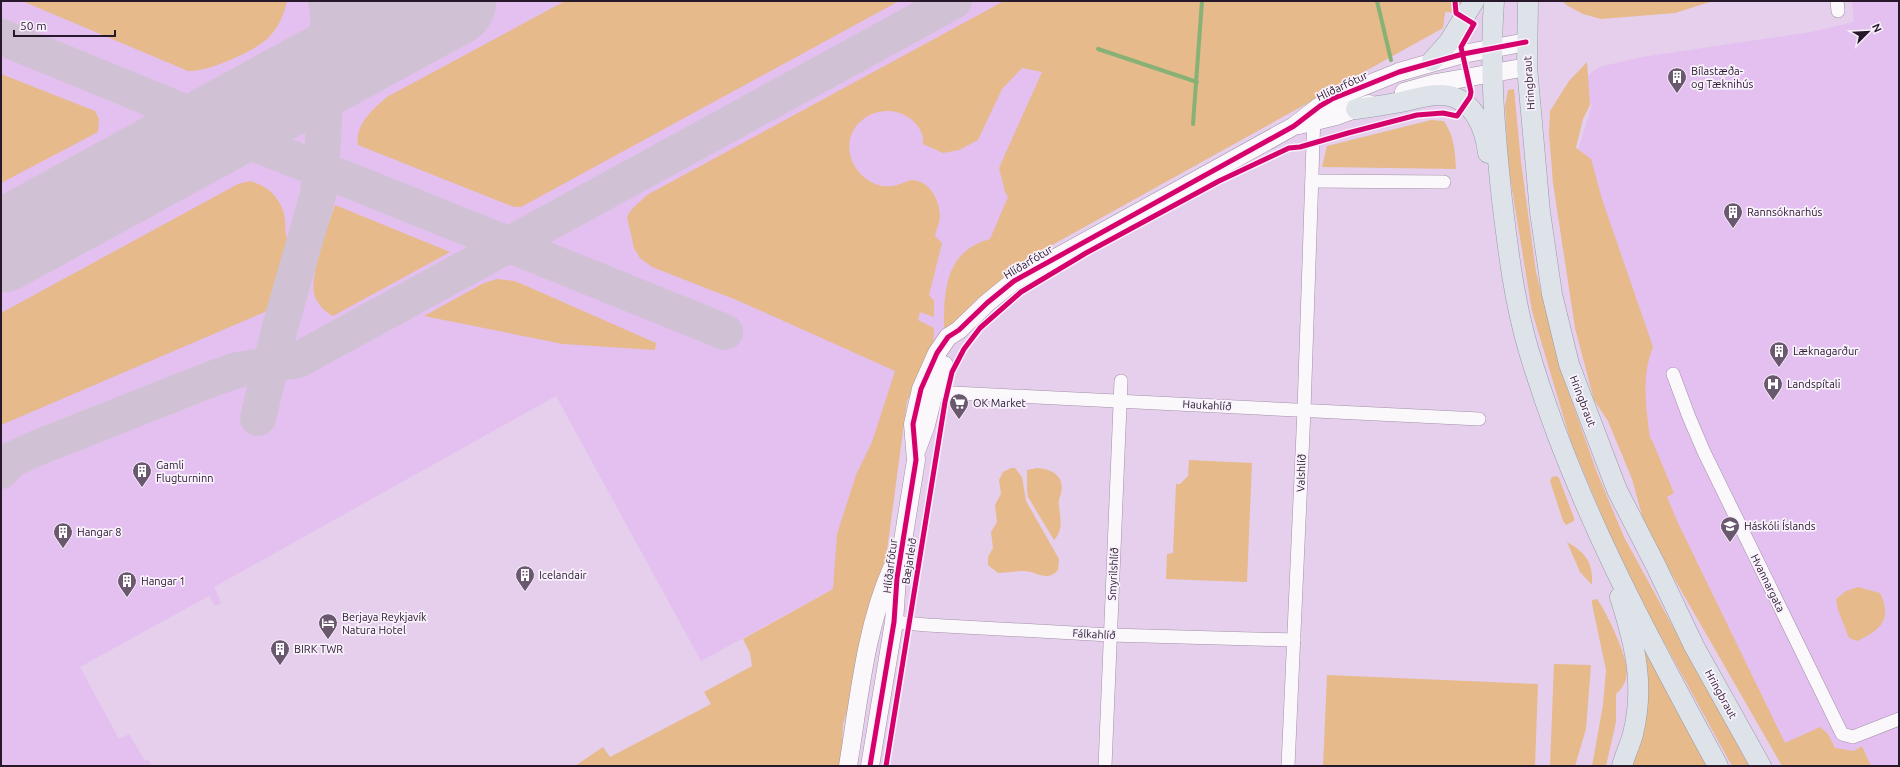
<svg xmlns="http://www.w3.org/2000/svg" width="1900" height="767" font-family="Ubuntu,sans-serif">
	<rect width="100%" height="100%" fill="#e5cfec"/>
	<g fill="#e3c0ef">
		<polygon points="1,1 1447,1 1443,28 1025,260 974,302 933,350 907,401 885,565 833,589 701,661 556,396 214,587 221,603 215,606 209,596 80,667 119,739 129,734 145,761 148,760 152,766 1,766"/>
		<polygon points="1852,1 1899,1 1899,766 1809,766 1779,746 1674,524 1649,439 1645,394 1645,363 1577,152 1592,105 1580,89 1588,75 1599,67 1642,57 1811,32 1854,22"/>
	</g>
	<g fill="#e6ba8b">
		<path d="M22,1H287C284,14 279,27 269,37C256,51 207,72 188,71Z"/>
		<path d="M565,1H899L521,207H514L358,145C354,125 374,108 387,97Z"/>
		<path d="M1004,1H1468L1464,13L1445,12L1443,28L1025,260L974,302L944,337C944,296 942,252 990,239L1008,197L1005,192L999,168L1042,72L1022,68L1002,89L978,140L959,150L943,153L923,144C924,136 921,130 916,124C891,96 843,117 850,154C854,173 873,189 892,186C899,186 907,180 913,180C930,182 939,199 940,216C940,222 936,230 935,236L942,243L929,295L934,301V317L920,312L918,320L934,328L933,350L907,401L885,565L854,690L843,724L841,766H575L603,747L610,757L711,704L704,692L752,666L750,653L743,639L833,589L837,534L856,475L872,442L895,371L739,301L652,267L640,258L634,248L627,217L631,210L647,195Z"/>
		<polygon points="1562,1 1713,1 1675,13 1601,19 1583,14 1568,6"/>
		<path d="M1587,62L1590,105L1583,119L1576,148L1591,159L1602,199L1653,347C1641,377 1646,407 1650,438L1652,440L1674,493L1667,497L1678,523L1785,743L1820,727L1828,734L1835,748L1854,751L1862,746L1871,766H1782L1663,559L1643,519L1632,479L1608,421L1594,400L1575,328L1553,183L1549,134L1550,111L1569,81Z"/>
		<polygon points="1,74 95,111 99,119 98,132 1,183"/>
		<polygon points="1514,89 1521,162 1536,272 1562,373 1596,470 1624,537 1749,766 1732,766 1625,571 1571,442 1532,311 1508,165 1505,106 1508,90"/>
		<path d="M1431,120L1444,121C1454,136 1455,151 1456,169L1322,167L1327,146Z"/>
		<path d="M250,181C269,186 282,199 285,219C286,227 284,233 288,241L267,311L1,425V313L238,184Z"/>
		<path d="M335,205L450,252L333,316C324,311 316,303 314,293C310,273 328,226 335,205Z"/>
		<polygon points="497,279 515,281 656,343 655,350 563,344 424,316 484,283"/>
		<polygon points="1189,460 1252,463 1247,582 1166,579 1167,554 1173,553 1176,484 1180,484 1188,476"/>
		<path d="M1011,468H1015L1022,477L1026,501L1059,559L1058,570C1047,583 1037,571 1023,571C1015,571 1006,573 998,573L988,565V557L993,548L991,532L997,522L995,505L1001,494L999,480L1003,472Z"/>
		<path d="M1037,468C1052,469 1065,476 1061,493C1060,497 1058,501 1059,505C1060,518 1064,529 1054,540L1028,497L1027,490V470Z"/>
		<polygon points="1556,476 1559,478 1574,518 1574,521 1566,525 1563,521 1550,481 1552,477"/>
		<path d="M1567,542C1586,553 1593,562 1592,585L1580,572Z"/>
		<path d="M1858,587L1880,593C1893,620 1880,630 1857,641L1849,638L1838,610L1836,599L1846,591Z"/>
		<path d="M1597,599C1607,613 1627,655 1627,672C1626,682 1623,688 1616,694V722L1606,766H1592L1603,705L1606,670L1592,604V600Z"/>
		<polygon points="1641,639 1712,766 1628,766"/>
		<polygon points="1554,664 1591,665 1586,729 1575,766 1550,766"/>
		<polygon points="1327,675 1538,684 1535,766 1323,766"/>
	</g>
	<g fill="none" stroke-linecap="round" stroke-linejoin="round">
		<g stroke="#88b176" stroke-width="4">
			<polyline points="1377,1 1391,60"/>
			<polyline points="1098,49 1197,82"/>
			<polyline points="1193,124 1202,1"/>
		</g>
		<g stroke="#d0c2d4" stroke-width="36">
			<path d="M331,1C360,27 377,24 414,21"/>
			<polyline points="1,37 184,112 207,119 243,115"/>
			<path d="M293,88C309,72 319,61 327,39"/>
			<path d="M327,102C332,70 359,56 383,38"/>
			<polyline points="159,161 217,138 247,141 361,185 725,332"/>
			<polyline points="258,418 280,327 318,195 323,139 328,38 328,13 326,1"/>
			<polyline points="1,471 11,460 37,448 209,380 237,370 298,360 954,1"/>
		</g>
		<polyline stroke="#d0c2d4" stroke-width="91" points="1,247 451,1"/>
		<defs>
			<g id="street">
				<polyline points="1837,1 1838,11"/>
				<polyline points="1312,181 1444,182"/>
				<polyline points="1673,374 1689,417 1704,452 1842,734 1853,737 1899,719"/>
				<polyline points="934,392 1479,419"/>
				<polyline points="894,622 927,625 1110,635 1294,640"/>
				<polyline points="1105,766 1121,381"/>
				<polyline points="1288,766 1304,410 1314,114"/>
			</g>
			<g id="secondary">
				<polyline points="1404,92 1436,83 1527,67"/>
				<polyline points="1299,125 1336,116 1369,104"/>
				<polyline points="917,449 926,425 934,392 944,365"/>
				<path d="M848,766C859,700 865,629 892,568"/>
				<polyline points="870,766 894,622 897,578 916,460 913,424 921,389 937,353 948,337 959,330 987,303 1014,281 1294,126 1320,106 1332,99 1399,72 1463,54 1526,42"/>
			</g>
			<g id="primary">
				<path d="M1494,1C1489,68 1495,134 1502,200C1508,250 1514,300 1528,348C1571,495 1645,632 1718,766"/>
				<polyline points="1528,1 1527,67 1540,212 1552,294 1569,364 1617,490 1656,566 1694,646 1761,766"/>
				<polyline points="1432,61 1449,42 1474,1"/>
				<path d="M1356,109C1371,107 1386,105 1401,102C1414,99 1429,94 1443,95C1473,97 1485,128 1488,153"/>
				<path d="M1620,597C1635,644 1645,685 1633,734C1630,745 1625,755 1622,766"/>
			</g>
		</defs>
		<use href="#street" stroke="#a291a7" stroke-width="14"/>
		<use href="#secondary" stroke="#a291a7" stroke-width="19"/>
		<use href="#primary" stroke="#979baa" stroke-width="21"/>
		<use href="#street" stroke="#fbf8fc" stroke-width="13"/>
		<use href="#secondary" stroke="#fbf8fc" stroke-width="18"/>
		<use href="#primary" stroke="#dee3e9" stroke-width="20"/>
		<defs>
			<g id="cycleway">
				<polyline points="870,766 894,622 897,578 916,460 913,424 921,389 937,353 948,337 959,330 987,303 1014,281 1294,126 1320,106 1332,99 1399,72 1463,54 1526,42"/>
				<polyline points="886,766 945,402 952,372 964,349 980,328 1021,292 1086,253 1219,181 1289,148 1300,147 1348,133 1417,115 1443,113 1457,116 1470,97 1471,92 1461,47 1474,24 1456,13 1455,1"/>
			</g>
		</defs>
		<use href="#cycleway" stroke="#f9f1fc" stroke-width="8"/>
		<use href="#cycleway" stroke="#d6006c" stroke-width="5"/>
	</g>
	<defs>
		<symbol id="building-pin" viewBox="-11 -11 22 30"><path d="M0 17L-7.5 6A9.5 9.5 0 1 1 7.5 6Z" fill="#6a586f" stroke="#f9f1fc"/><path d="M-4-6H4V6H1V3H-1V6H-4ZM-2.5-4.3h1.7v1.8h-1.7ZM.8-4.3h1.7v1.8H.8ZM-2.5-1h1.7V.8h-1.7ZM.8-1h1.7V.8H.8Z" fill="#fff"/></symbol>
		<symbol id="hospital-pin" viewBox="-11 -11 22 30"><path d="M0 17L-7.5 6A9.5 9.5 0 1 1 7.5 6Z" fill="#6a586f" stroke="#f9f1fc"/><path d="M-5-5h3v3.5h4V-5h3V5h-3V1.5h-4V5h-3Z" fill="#fff"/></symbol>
		<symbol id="supermarket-pin" viewBox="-11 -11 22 30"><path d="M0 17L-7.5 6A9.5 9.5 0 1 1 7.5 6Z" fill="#6a586f" stroke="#f9f1fc"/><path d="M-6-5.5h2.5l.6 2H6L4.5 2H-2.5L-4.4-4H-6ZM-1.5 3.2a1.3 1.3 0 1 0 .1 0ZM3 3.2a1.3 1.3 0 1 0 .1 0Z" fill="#fff"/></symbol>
		<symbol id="university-pin" viewBox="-11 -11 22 30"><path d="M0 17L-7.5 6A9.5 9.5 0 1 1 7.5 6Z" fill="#6a586f" stroke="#f9f1fc"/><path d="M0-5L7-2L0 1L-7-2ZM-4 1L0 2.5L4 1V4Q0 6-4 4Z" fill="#fff"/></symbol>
		<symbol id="hotel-pin" viewBox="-11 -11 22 30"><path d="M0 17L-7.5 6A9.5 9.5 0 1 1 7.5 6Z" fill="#6a586f" stroke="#f9f1fc"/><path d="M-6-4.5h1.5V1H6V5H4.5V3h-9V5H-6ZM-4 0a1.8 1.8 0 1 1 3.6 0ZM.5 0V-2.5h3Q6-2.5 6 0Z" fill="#fff"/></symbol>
	</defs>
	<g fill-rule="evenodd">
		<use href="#building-pin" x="1666" y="66" width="22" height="30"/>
		<use href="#building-pin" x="1722" y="201" width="22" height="30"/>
		<use href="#building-pin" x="1768" y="340" width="22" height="30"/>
		<use href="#hospital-pin" x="1762" y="373" width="22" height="30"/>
		<use href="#supermarket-pin" x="948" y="392" width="22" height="30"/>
		<use href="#building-pin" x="131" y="460" width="22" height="30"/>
		<use href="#university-pin" x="1719" y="515" width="22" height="30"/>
		<use href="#building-pin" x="52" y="521" width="22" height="30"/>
		<use href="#building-pin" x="514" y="564" width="22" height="30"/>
		<use href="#building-pin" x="116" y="570" width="22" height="30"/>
		<use href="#hotel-pin" x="317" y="612" width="22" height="30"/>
		<use href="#building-pin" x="269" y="638" width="22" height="30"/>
	</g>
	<g text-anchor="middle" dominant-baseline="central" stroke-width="3.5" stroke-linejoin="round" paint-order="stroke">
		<g font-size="11" fill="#27182c" stroke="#f9f1fc" text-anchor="start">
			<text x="1691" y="71">Bílastæða-<tspan x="1691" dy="13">og Tæknihús</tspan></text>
			<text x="1747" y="212">Rannsóknarhús</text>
			<text x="1793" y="351">Læknagarður</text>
			<text x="1787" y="384">Landspítali</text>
			<text x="973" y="403">OK Market</text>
			<text x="156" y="465">Gamli<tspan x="156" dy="13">Flugturninn</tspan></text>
			<text x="1744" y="526">Háskóli Íslands</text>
			<text x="77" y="532">Hangar 8</text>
			<text x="539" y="575">Icelandair</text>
			<text x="141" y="581">Hangar 1</text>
			<text x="342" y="617">Berjaya Reykjavík<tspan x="342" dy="13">Natura Hotel</tspan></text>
			<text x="294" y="649">BIRK TWR</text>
		</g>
		<g font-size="11" fill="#27182c" stroke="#f9f1fc">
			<text transform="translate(1529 83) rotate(-94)">Hringbraut</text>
			<text transform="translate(1342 86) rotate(-25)">Hlíðarfótur</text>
			<text transform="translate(1028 262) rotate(-31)">Hlíðarfótur</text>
			<text transform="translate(1583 401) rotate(69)">Hringbraut</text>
			<text transform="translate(1207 405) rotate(3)">Haukahlíð</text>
			<text transform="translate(1301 473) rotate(-88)">Valshlíð</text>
			<text transform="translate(909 561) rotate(-81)">Bæjarleið</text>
			<text transform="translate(890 566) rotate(-83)">Hlíðarfótur</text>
			<text transform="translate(1113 574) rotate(-87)">Smyrilshlíð</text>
			<text transform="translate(1768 583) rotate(64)">Hvannargata</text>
			<text transform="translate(1094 634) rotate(3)">Fálkahlíð</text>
			<text transform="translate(1721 694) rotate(61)">Hringbraut</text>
		</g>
	</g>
	<rect width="1900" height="767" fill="none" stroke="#27182c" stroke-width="4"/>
	<g transform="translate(1868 32) rotate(66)" stroke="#f9f1fc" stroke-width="3" paint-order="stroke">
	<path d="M0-3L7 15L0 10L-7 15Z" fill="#27182c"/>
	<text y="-6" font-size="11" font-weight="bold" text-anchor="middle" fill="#27182c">N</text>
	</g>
	<path d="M14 30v6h101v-6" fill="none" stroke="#27182c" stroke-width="2"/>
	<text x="20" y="30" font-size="12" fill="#27182c" stroke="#f9f1fc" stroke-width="3" paint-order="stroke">50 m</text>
</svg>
